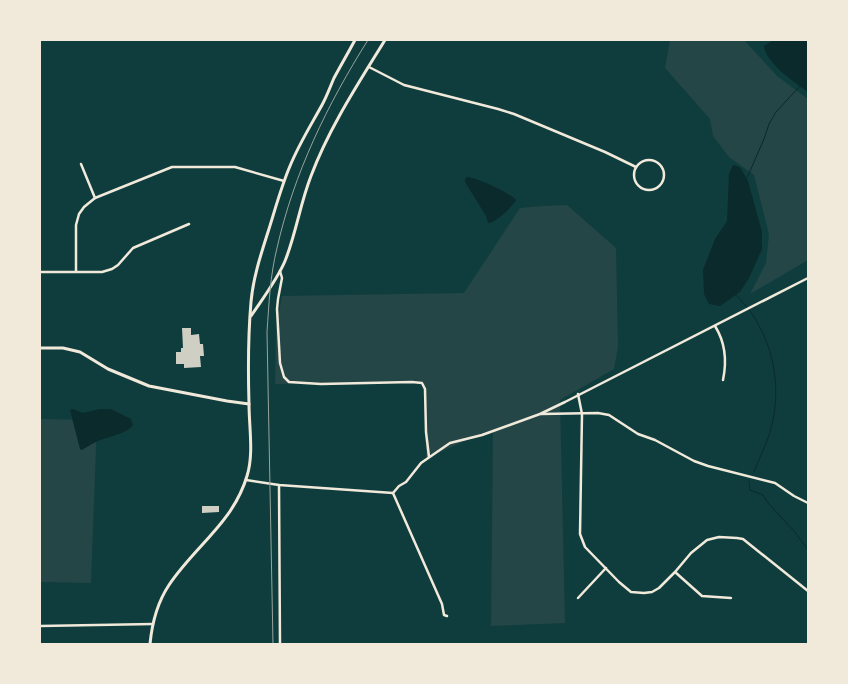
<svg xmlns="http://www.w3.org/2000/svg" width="848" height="684" font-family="'Titillium Web',sans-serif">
	<rect width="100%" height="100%" fill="#0f3d3e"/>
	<g fill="#244646">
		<polygon points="670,40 744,40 777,76 808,99 808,260 750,294 766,263 769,234 754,175 729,157 713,136 710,119 665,68"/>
		<polygon points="567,205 616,248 618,347 614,369 560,400 565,623 491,626 493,430 472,438 426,458 424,382 275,384 276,328 282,296 464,293 520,208 542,206"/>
		<polygon points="40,419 97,420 91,583 40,582"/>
	</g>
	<g fill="#0a2a2b">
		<path d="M773,40H808V92C795,83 765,62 764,46Z"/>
		<polygon points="733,165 740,167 748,181 762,232 762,249 749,278 740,292 720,306 709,304 704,294 703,270 715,239 727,221 729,174"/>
		<path d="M467,177C478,178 508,192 516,200C512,207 496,223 488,223L486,216L465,182V179Z"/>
		<path d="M73,409L83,413L100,409H111L131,419L133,425C127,434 106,437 96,442C91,444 87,447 82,450L80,449L70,410Z"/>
	</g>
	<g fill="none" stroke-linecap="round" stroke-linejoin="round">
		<g stroke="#0a2a2b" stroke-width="1">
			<polyline points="747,178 764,139 769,124 776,112 800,86"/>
			<path d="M736,295C741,301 748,307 752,314C775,348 782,392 770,432C766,445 759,459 754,472"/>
			<polyline points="749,481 750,490 763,495 768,503 794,531 808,550"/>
		</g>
	</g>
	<g fill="#cfcfc3">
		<polygon points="182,328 191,328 191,335 199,334 200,344 203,344 204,356 200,356 201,367 184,368 184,364 176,364 176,352 181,352 181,348 183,348"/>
		<polygon points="202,506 219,506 219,512 202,513"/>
	</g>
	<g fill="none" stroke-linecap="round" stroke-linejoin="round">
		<g stroke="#f1e9da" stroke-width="2.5">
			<polyline points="369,67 404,85 498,109 514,114 605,152 636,167"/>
			<circle cx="649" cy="175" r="15"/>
			<polyline points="81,164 95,198"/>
			<polyline points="76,271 76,225 79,214 84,207 95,198 172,167 235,167 284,181"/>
			<polyline points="280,271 282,278 278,299 277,309 280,363 284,377 289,382 321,384 412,382 422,383 425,389 426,432 429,457"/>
			<polyline points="40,272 102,272 112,269 118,265 133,248 189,224"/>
			<path d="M715,326C725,342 727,361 723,380"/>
			<polyline points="578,394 582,414 580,534 585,547 619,582 631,592 644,593 652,592 659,588 675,572 691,553 707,540 719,537 737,538 743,539 808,591"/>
			<polyline points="541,414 598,413 609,415 638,434 655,440 694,461 708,466 775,483 794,496 808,503"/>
			<polyline points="246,480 279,485 393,493 399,486 406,482 421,463 450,443 482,435 540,414 565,402 808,278"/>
			<polyline points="279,485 280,644"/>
			<polyline points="393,493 442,604 444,615 447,616"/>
			<polyline points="675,572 702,596 731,598"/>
			<polyline points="578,598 606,568"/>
			<polyline points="40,626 153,624"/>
		</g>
		<polyline stroke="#f1e9da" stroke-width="3" points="40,348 63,348 80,352 108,369 149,386 227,401 249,404"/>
		<g stroke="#f1e9da" stroke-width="3">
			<path d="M251,316C263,298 277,280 285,261C296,234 300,204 311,176C329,128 358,84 385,40"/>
			<path d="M150,644C152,623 157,603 169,585C195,546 233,523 247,476C254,454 249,427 249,404C248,370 248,336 251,302C253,278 261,254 268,232C275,210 281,187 290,166C299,144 311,125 322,105C327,96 330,87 334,78C341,65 348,53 355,40"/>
		</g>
		<path stroke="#97a49c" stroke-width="1" d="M273,644L267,332C269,304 270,276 277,248C294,173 327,105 368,40"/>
	</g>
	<rect width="848" height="684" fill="none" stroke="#f1e9da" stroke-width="82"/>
</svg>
